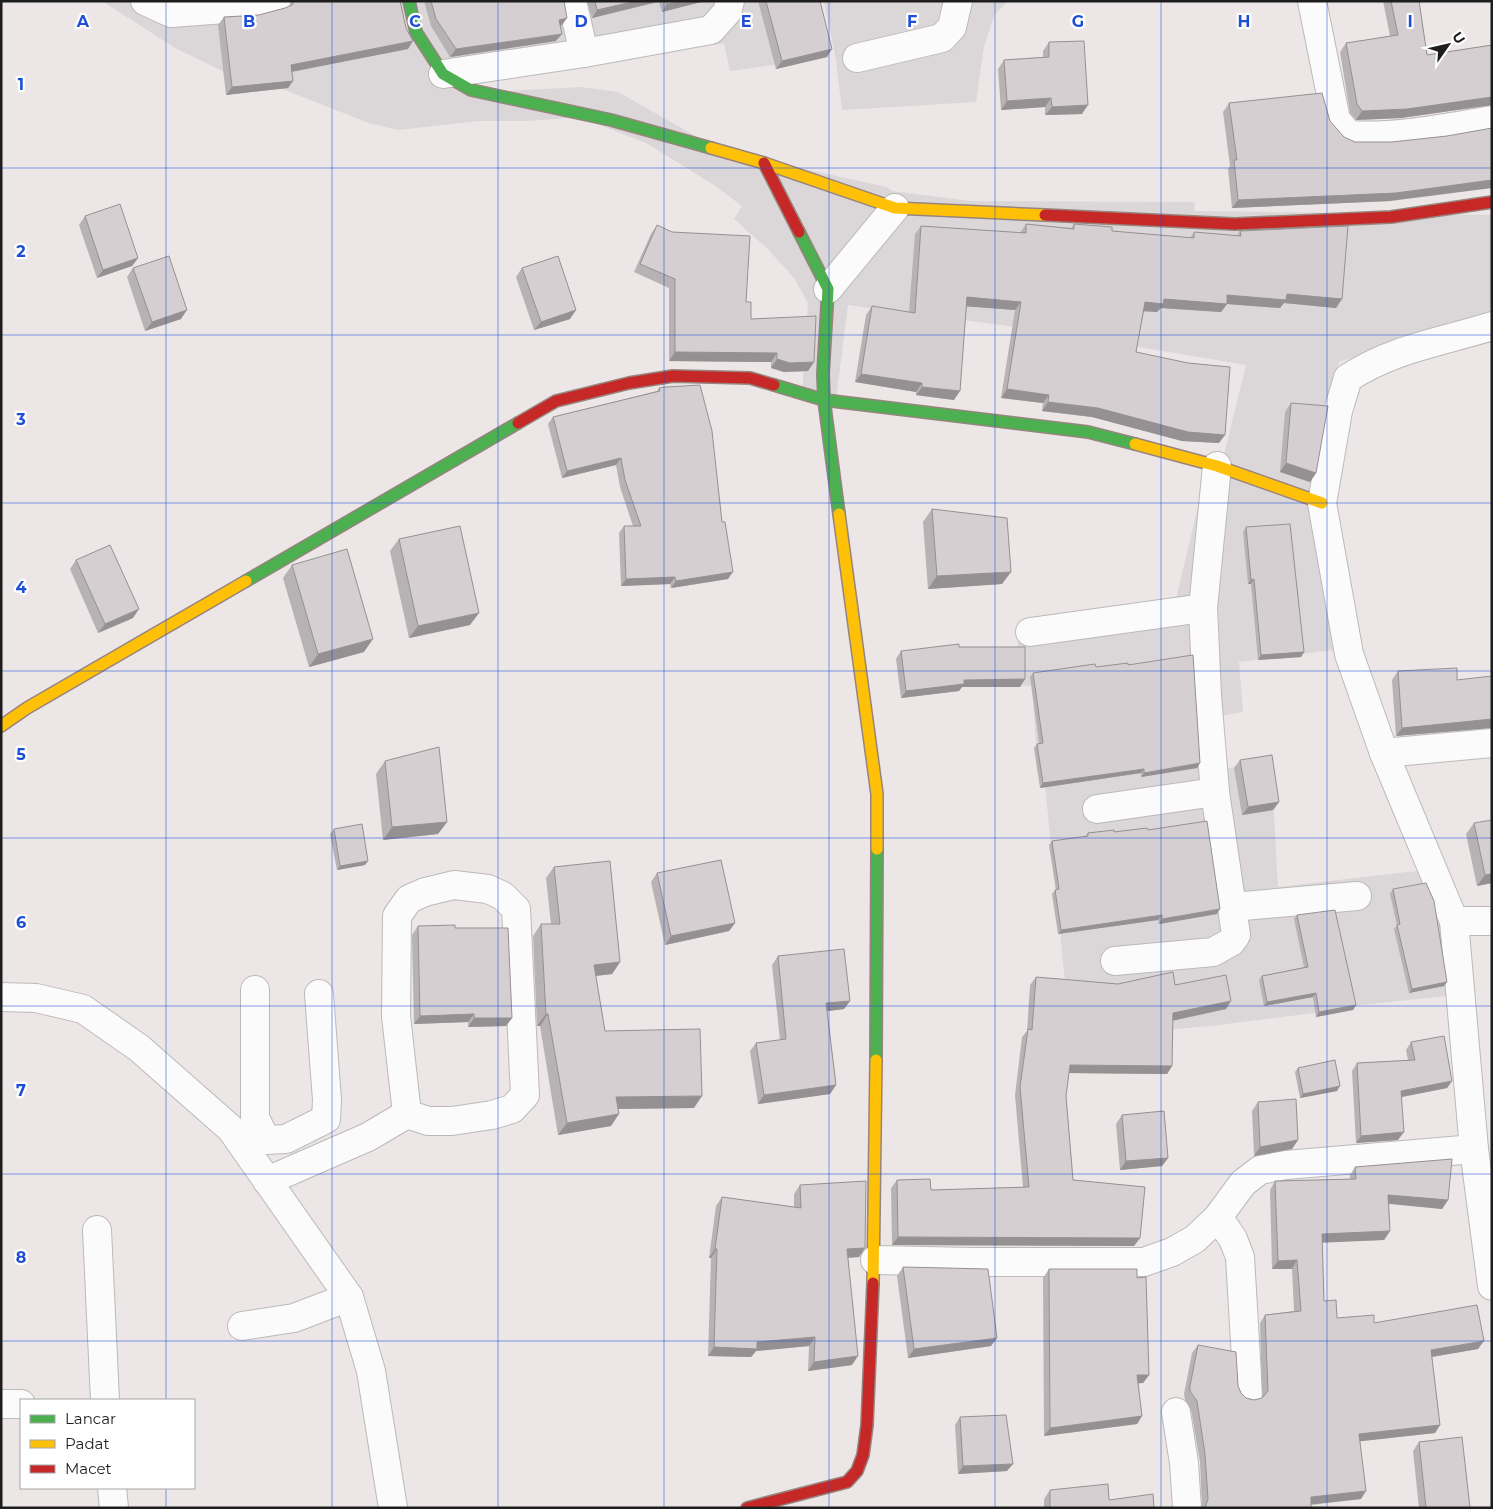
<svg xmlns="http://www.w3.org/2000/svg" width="1493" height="1509" font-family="Montserrat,sans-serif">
	<rect width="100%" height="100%" fill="#ece6e6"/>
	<g fill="#dbd7d8">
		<polygon points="102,1 816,1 828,57 730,71 724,44 708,43 460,85 469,93 581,87 618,92 722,151 887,187 892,191 971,201 1195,202 1194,211 1492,215 1492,312 1339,362 1323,475 1342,649 1239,662 1243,712 1219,716 1223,769 1271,762 1278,887 1433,869 1457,995 1350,1006 1346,1009 1219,1025 1071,1039 1042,756 1037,756 1032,686 1022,686 1017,635 1174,608 1202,489 1215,492 1246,365 1032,329 848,305 836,399 802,395 808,303 794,278 768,249 734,219 742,206 714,185 646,143 579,117 529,121 479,121 398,130 369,123 277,87 239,79 175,48"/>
		<polygon points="824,1 1008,1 995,14 984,46 976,102 842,110 836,60"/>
	</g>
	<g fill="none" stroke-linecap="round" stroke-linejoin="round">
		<defs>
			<g id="street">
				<polyline points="145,1 171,13 252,7 276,1"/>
				<polyline points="572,1 584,53"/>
				<path d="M1312,1L1336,120L1349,135C1397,138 1444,128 1492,120"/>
				<polyline points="857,58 942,38 952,27 958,1"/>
				<polyline points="443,74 584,53 711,30 727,12 730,1"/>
				<polyline points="828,289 895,208"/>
				<path d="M1492,326C1441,342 1394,348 1348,378L1338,411L1322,503L1349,654L1384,753L1454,921L1474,1149L1492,1286"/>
				<polyline points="1030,632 1203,608"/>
				<polyline points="1384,753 1492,743"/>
				<polyline points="1097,809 1215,792"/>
				<polyline points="1232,907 1357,896"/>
				<polyline points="1454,921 1492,921"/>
				<polyline points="1115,961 1213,952 1231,942 1236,935 1215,792 1207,696 1203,608 1217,466"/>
				<polyline points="255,990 255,1118 266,1140 286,1139 326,1119 327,1100 319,994"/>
				<polyline points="1,997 36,998 83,1009 139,1048 231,1129 349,1297 371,1371 393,1508"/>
				<polyline points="267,1181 368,1137 407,1114 396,1016 397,916 409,899 425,892 454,885 488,889 503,896 516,909 525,1095 512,1109 492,1115 452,1121 428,1121 407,1114"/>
				<polyline points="1218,1217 1233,1239 1240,1257 1248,1393"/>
				<polyline points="97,1230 105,1400"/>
				<polyline points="875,1260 974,1262 1144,1262 1172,1252 1195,1239 1218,1217 1243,1183 1260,1170 1286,1165 1474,1149"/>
				<polyline points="242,1326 294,1318 349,1297"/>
				<polyline points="1,1404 21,1404"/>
				<polyline points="1176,1412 1184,1463 1187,1508"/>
				<polyline points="112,1488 114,1508"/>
			</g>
			<g id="fast">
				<polyline points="409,1 416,32 443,74 471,90 611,120 711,148"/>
				<polyline points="799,232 828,289 823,374 824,400 839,514"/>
				<polyline points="774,385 824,400 1088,432 1135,444"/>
				<polyline points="246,581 518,423"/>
				<polyline points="876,1060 877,849"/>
			</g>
			<g id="slow">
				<polyline points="711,148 764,163 895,208 1045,215"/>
				<polyline points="1135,444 1217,466 1322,503"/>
				<polyline points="839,514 877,794 877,849"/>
				<polyline points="1,726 27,708 246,581"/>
				<polyline points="873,1283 876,1060"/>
			</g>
			<g id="jam">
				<polyline points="764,163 799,232"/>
				<polyline points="1045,215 1235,224 1391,217 1492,202"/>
				<polyline points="518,423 556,401 629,383 673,376 750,378 774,385"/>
				<polyline points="747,1508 847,1482 857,1471 863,1455 867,1425 873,1283"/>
			</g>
		</defs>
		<use href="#street" stroke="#bcb9b9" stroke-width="30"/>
		<use href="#fast" stroke="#97847d" stroke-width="14"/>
		<use href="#slow" stroke="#97847d" stroke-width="14"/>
		<use href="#jam" stroke="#97847d" stroke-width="14"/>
		<use href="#street" stroke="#fcfbfb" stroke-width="28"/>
		<use href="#fast" stroke="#4caf50" stroke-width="11"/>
		<use href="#slow" stroke="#ffc107" stroke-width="11"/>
		<use href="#jam" stroke="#c62828" stroke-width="11"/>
	</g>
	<g fill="#b7b2b4">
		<polygon points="291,1 400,1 408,49 292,71 293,81 288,88 226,95 218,25 224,17 259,15 285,8 291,5"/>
		<polygon points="424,1 564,1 562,25 560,26 556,41 450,57 431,26"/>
		<polygon points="587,1 705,1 662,12 659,2 592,18"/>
		<polygon points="758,1 820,1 827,57 776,69"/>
		<polygon points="1383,1 1419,1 1427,55 1492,45 1492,105 1401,118 1356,120 1350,113 1340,52 1346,43 1390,36"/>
		<polygon points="1049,42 1082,114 1045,115 1045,107 1001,110 998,69 1004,60 1043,57 1043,51"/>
		<polygon points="1229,103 1330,121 1390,201 1232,208 1228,169 1230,166 1223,112"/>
		<polygon points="85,216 138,258 132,266 97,278 79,225"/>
		<polygon points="1026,224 1071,228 1074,224 1112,231 1190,238 1194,232 1237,236 1240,231 1342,299 1336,308 1284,303 1280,308 1227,304 1221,312 1161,308 1157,312 1144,311 1136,352 1219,443 1182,441 1092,417 1042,411 1043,403 1001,398 1015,310 967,306 954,400 916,395 916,392 855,382 866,315 872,306 909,312 915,234 921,226 1020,233"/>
		<polygon points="657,225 746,302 751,319 814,362 808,371 784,372 771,368 771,362 669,361 669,288 634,272 651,234"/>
		<polygon points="133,268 181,319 145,331 127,277"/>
		<polygon points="522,268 570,319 534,330 516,277"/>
		<polygon points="659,388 728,579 671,588 670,584 621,586 619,533 624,526 633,526 620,487 616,465 562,478 548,424 553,417 657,391"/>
		<polygon points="1291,403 1316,473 1310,482 1280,472 1285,412"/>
		<polygon points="932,509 1002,584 928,589 923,522"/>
		<polygon points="1246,527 1304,652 1301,657 1258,660 1251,584 1248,584 1243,532"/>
		<polygon points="399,539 470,625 409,638 390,551"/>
		<polygon points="76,560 133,618 98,633 70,569"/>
		<polygon points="292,565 364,652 309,667 283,578"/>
		<polygon points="959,647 1025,679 1020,687 962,687 959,691 901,698 896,659 901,651"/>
		<polygon points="1128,665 1197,768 1141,777 1141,773 1040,788 1034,748 1037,744 1039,743 1030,677 1033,673 1096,667"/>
		<polygon points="1398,671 1457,680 1491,727 1396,736 1392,680"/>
		<polygon points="1240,760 1279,802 1273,810 1242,815 1234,768"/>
		<polygon points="385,761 447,822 438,834 383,840 376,774"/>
		<polygon points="1474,823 1492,883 1477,886 1466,834"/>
		<polygon points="334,829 365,865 337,870 330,834"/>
		<polygon points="1148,830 1217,914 1159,924 1158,920 1058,934 1052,894 1055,890 1056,890 1049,845 1052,841 1085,837 1088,833"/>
		<polygon points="554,867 620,962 612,974 596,976 605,1031 694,1108 618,1109 611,1126 558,1135 540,1026 537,1026 533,936 541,924 551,924 546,878"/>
		<polygon points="657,873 735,923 729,931 665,945 651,882"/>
		<polygon points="1393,889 1447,982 1444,986 1409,993 1394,929 1397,925 1390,894"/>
		<polygon points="1297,915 1356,1005 1353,1010 1316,1017 1313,997 1264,1006 1259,980 1262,976 1304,967 1294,919"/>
		<polygon points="418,926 455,928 512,1018 506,1026 468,1027 468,1022 414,1024 412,935"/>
		<polygon points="778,956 850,1001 844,1009 827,1011 836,1085 830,1094 758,1104 750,1051 756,1043 780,1040 772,965"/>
		<polygon points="1036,977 1118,984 1175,985 1226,1009 1173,1020 1172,1066 1167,1074 1069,1073 1066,1096 1073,1180 1140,1238 1134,1246 892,1245 891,1188 897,1180 931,1190 1023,1187 1015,1095 1022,1037 1027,1031 1030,985"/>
		<polygon points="1411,1042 1452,1081 1447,1088 1402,1097 1398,1140 1356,1143 1352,1071 1357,1063 1408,1060 1406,1050"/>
		<polygon points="1298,1068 1337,1091 1300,1098 1295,1072"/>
		<polygon points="1258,1102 1298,1140 1292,1149 1254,1156 1252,1111"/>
		<polygon points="1122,1115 1168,1158 1162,1166 1120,1170 1116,1124"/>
		<polygon points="1355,1167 1448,1200 1442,1209 1389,1204 1390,1231 1384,1240 1322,1242 1324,1301 1337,1318 1374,1323 1478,1349 1432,1357 1440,1425 1435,1433 1360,1441 1361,1499 1311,1505 1311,1508 1202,1508 1200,1462 1191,1410 1185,1400 1184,1394 1192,1353 1198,1345 1238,1386 1241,1393 1246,1398 1254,1400 1262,1398 1260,1323 1265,1315 1294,1311 1292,1269 1272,1269 1270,1190 1275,1181 1350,1179 1350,1175"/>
		<polygon points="800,1185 865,1248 859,1257 848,1258 852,1365 808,1371 809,1346 756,1351 751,1357 708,1356 711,1258 709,1258 716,1206 722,1197 794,1207 794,1194"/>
		<polygon points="903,1267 991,1346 908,1358 897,1276"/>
		<polygon points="1049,1269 1137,1278 1149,1375 1143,1383 1138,1383 1142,1416 1137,1424 1044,1436 1043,1278"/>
		<polygon points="960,1417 1007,1471 958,1474 955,1425"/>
		<polygon points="1419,1442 1470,1508 1419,1508 1413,1451"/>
		<polygon points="1050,1490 1109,1500 1154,1508 1044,1508 1044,1499"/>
	</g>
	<g fill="#959192">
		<polygon points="636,1 660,1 592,18 597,10"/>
		<polygon points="680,1 705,1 662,12 667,4"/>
		<polygon points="567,18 562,25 553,27 559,20"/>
		<polygon points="562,34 556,41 450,57 456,49"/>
		<polygon points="413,41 408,49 286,73 291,65"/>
		<polygon points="832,49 827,57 776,69 782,61"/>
		<polygon points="293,81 288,88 226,95 232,87"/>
		<polygon points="1492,97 1492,105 1401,118 1356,120 1362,111"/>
		<polygon points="1051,98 1045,107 1001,110 1007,101"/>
		<polygon points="1088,105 1082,114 1045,115 1052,107"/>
		<polygon points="1492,180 1492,188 1390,201 1232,208 1238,200"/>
		<polygon points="138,258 132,266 97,278 103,270"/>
		<polygon points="1287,294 1342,299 1336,308 1284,303 1280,308 1227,304 1221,312 1161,308 1157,312 1139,311 1145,302 1164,299 1227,295"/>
		<polygon points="967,297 1021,302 1015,310 961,306"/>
		<polygon points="187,310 181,319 145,331 152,322"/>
		<polygon points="576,310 570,319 534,330 541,322"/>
		<polygon points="675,352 777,353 771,362 669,361"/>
		<polygon points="777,359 814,362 808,371 784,372 771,368"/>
		<polygon points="861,374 922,383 916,392 855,382"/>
		<polygon points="922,387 960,391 954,400 916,395"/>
		<polygon points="1007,389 1049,395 1043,403 1001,398"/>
		<polygon points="1048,402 1098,408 1225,435 1219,443 1182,441 1092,417 1042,411"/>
		<polygon points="621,458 616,465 562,478 567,471"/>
		<polygon points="1286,463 1316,473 1310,482 1280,472"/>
		<polygon points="733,572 728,579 671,588 676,581"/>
		<polygon points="1011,572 1002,584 928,589 937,576"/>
		<polygon points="675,577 670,584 621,586 626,579"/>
		<polygon points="1254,579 1251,584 1248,584 1251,580"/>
		<polygon points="139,609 133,618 98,633 105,624"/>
		<polygon points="479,613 470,625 409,638 418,626"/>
		<polygon points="373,639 364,652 309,667 318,654"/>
		<polygon points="1304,652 1301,657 1258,660 1261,655"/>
		<polygon points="1025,679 1020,687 962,687 959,691 901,698 906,691 964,680"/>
		<polygon points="1492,719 1492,728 1396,736 1402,728"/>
		<polygon points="1200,763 1197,768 1141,777 1144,773"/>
		<polygon points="1144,769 1141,773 1040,788 1043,783"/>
		<polygon points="1279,802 1273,810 1242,815 1248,807"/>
		<polygon points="447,822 438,834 383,840 392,827"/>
		<polygon points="368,861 365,865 337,870 340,866"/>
		<polygon points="1492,874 1492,883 1477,886 1485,875"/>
		<polygon points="1220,909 1217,914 1159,924 1162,919"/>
		<polygon points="1162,915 1158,920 1058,934 1061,930"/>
		<polygon points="735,923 729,931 665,945 671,936"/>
		<polygon points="620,962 612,974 586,977 594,965"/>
		<polygon points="1447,982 1444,986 1409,993 1412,989"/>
		<polygon points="1316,993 1313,997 1264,1006 1267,1002"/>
		<polygon points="850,1001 844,1009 820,1012 826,1003"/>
		<polygon points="1231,1001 1226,1009 1167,1022 1173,1013"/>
		<polygon points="1356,1005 1353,1010 1316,1017 1319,1012"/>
		<polygon points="474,1014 468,1022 414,1024 420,1016"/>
		<polygon points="546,1014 548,1014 540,1026 537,1026"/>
		<polygon points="474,1018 512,1018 506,1026 468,1027"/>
		<polygon points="1070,1065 1172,1066 1167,1074 1064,1073"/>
		<polygon points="1452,1081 1447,1088 1396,1098 1401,1091"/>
		<polygon points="836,1085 830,1094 758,1104 764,1095"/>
		<polygon points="1340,1086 1337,1091 1300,1098 1303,1094"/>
		<polygon points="702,1096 694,1108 608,1109 616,1097"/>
		<polygon points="619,1114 611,1126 558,1135 567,1123"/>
		<polygon points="1404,1132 1398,1140 1356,1143 1361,1136"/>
		<polygon points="1298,1140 1292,1149 1254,1156 1260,1147"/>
		<polygon points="1168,1158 1162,1166 1120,1170 1126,1161"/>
		<polygon points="1388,1195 1448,1200 1442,1209 1383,1203"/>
		<polygon points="1390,1231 1384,1240 1316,1243 1322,1234"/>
		<polygon points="898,1237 1140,1238 1134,1246 892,1245"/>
		<polygon points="865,1248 859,1257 841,1258 847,1249"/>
		<polygon points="715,1249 717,1249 711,1258 709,1258"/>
		<polygon points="1297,1260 1292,1269 1272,1269 1278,1261"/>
		<polygon points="815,1337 809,1346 756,1351 751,1357 708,1356 714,1347 757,1342"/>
		<polygon points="997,1338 991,1346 908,1358 914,1349"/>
		<polygon points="1484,1341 1478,1349 1425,1358 1431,1350"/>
		<polygon points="858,1356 852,1365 808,1371 814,1362"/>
		<polygon points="1137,1375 1149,1375 1143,1383 1131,1384"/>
		<polygon points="1142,1416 1137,1424 1044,1436 1050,1428"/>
		<polygon points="1440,1425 1435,1433 1354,1442 1359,1434"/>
		<polygon points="1013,1464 1007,1471 958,1474 963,1466"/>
		<polygon points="1366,1491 1361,1499 1305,1505 1311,1497"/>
	</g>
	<g fill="#d5cfd1" stroke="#959192">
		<polygon points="294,1 400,1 406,28 413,41 291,65 293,81 232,87 224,17 259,15 285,8 292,5"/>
		<polygon points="431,1 564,1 567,18 559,20 562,34 456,49 436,19"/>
		<polygon points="595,1 636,1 597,10"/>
		<polygon points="666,1 680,1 667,4"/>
		<polygon points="766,1 820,1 832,49 782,61"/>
		<polygon points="1391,1 1419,1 1427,55 1492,45 1492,97 1407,109 1362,111 1357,104 1346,43 1398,35"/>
		<polygon points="1084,41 1088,105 1052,107 1051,98 1007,101 1004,60 1049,57 1049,42"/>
		<polygon points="1322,93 1330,121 1344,137 1355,142 1392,142 1447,136 1492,128 1492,180 1396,193 1238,200 1234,160 1237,160 1229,103"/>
		<polygon points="120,204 138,258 103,270 85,216"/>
		<polygon points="1026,224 1074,229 1074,224 1112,227 1112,231 1194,238 1194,232 1241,236 1240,231 1348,226 1342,299 1287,294 1286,300 1227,295 1227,304 1164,299 1163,304 1145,302 1136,352 1188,363 1230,367 1225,435 1188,432 1098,408 1048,402 1049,395 1007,389 1021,302 967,297 960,391 922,387 922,383 861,374 872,306 915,313 921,226 1026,233"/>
		<polygon points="657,225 672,232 750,236 746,302 751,302 751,319 816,316 814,362 790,363 777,359 777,353 675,352 675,279 640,264"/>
		<polygon points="169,256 187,310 152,322 133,268"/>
		<polygon points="558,256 576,310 541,322 522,268"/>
		<polygon points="700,385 712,431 722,522 725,522 733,572 676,581 675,577 626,579 624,526 641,526 625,480 621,458 567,471 553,417 660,391 659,388 666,387"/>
		<polygon points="1291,403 1328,406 1316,473 1286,463"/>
		<polygon points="932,509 1007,518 1011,572 937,576"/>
		<polygon points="1290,524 1304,652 1261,655 1254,579 1251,580 1246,527"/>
		<polygon points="460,526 479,613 418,626 399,539"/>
		<polygon points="110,545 139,609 105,624 76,560"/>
		<polygon points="347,549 373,639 318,654 292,565"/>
		<polygon points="959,644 959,647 1025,647 1025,679 964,680 964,684 906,691 901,651"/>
		<polygon points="1193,655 1200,763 1144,773 1144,769 1043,783 1037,744 1043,743 1033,673 1095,664 1096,667 1128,663 1128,665"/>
		<polygon points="1457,668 1457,680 1492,676 1492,719 1402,728 1398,671"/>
		<polygon points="439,747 447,822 392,827 385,761"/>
		<polygon points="1272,755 1279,802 1248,807 1240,760"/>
		<polygon points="1492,820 1492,874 1485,875 1474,823"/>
		<polygon points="1207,821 1220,909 1162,919 1162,915 1061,930 1055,890 1059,889 1052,841 1088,836 1088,833 1114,830 1114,832 1147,828 1148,830"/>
		<polygon points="362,824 368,861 340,866 334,829"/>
		<polygon points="721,860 735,923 671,936 657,873"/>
		<polygon points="610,861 620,962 594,965 605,1031 700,1029 702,1096 616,1097 619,1114 567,1123 548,1014 546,1014 541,924 560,924 554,867"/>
		<polygon points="1426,883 1434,901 1447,982 1412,989 1397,925 1400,924 1393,889"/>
		<polygon points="1335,910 1356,1005 1319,1012 1316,993 1267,1002 1262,976 1308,967 1297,915"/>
		<polygon points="455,925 455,928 508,928 512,1018 474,1018 474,1014 420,1016 418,926"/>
		<polygon points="844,949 850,1001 826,1003 836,1085 764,1095 756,1043 786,1039 778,956"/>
		<polygon points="1173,972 1175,985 1226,975 1231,1001 1173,1013 1172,1066 1070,1065 1066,1096 1073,1180 1145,1187 1140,1238 898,1237 897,1180 930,1179 931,1190 1029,1187 1020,1087 1028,1029 1032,1030 1036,977 1118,984"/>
		<polygon points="1444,1036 1452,1081 1401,1091 1404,1132 1361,1136 1357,1063 1415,1060 1411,1042"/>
		<polygon points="1335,1060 1340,1086 1303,1094 1298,1068"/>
		<polygon points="1296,1099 1298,1140 1260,1147 1258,1102"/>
		<polygon points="1164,1111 1168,1158 1126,1161 1122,1115"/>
		<polygon points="1452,1159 1448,1200 1388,1195 1390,1231 1322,1234 1324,1301 1336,1300 1337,1318 1374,1315 1374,1323 1477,1305 1484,1341 1431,1350 1440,1425 1359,1434 1366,1491 1311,1497 1311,1508 1205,1508 1208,1499 1205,1454 1197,1401 1190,1391 1190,1386 1198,1345 1236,1352 1238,1386 1241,1393 1246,1398 1254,1400 1262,1398 1268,1391 1265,1315 1301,1311 1297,1260 1278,1261 1275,1181 1356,1179 1355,1167"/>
		<polygon points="866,1181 865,1248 847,1249 858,1356 814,1362 815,1337 757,1342 757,1349 714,1347 717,1249 715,1249 722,1197 801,1208 800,1185"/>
		<polygon points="903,1267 988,1269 997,1338 914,1349"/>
		<polygon points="1049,1269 1137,1269 1137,1278 1146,1277 1149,1375 1137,1375 1142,1416 1050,1428"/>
		<polygon points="1006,1415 1013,1464 963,1466 960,1417"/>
		<polygon points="1462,1437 1470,1508 1426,1508 1419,1442"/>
		<polygon points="1108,1484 1109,1500 1153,1494 1154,1508 1050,1508 1050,1490"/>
	</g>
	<path fill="none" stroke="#1d4ed8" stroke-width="1" stroke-opacity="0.55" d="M166,1V1400M332,1V1508M498,1V1508M664,1V1508M829,1V1508M995,1V1508M1161,1V1508M1327,1V1508M1,168H1492M1,335H1492M1,503H1492M1,671H1492M1,838H1492M1,1006H1492M1,1174H1492M1,1341H1492M166,1488V1508"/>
	<g font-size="16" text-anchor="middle" font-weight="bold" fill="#1d4ed8" stroke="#fff" stroke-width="4.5" stroke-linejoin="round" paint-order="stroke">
		<text x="83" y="27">A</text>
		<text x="249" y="27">B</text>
		<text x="415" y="27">C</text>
		<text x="581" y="27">D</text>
		<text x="746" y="27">E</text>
		<text x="912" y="27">F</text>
		<text x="1078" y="27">G</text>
		<text x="1244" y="27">H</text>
		<text x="1410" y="27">I</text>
		<text x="21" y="90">1</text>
		<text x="21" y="257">2</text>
		<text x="21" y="425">3</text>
		<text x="21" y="593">4</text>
		<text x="21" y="760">5</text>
		<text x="21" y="928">6</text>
		<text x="21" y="1096">7</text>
		<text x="21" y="1263">8</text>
	</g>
	<rect width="1493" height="1509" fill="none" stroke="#1d1d1d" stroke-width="5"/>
	<rect x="20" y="1399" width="175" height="90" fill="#ffffff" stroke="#a5a5a5"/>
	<rect x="30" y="1415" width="25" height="8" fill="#4caf50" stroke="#a5a5a5"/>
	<text x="65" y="1424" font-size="15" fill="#1d1d1d">Lancar</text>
	<rect x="30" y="1440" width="25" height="8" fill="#ffc107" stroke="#a5a5a5"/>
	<text x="65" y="1449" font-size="15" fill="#1d1d1d">Padat</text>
	<rect x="30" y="1465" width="25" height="8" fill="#c62828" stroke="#a5a5a5"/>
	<text x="65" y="1474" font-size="15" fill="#1d1d1d">Macet</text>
	<g transform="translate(1448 45) rotate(56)" stroke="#ffffff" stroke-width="4" paint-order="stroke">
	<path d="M0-4L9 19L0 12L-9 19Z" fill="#1d1d1d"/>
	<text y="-8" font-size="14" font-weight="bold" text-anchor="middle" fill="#1d1d1d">U</text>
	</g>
</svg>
